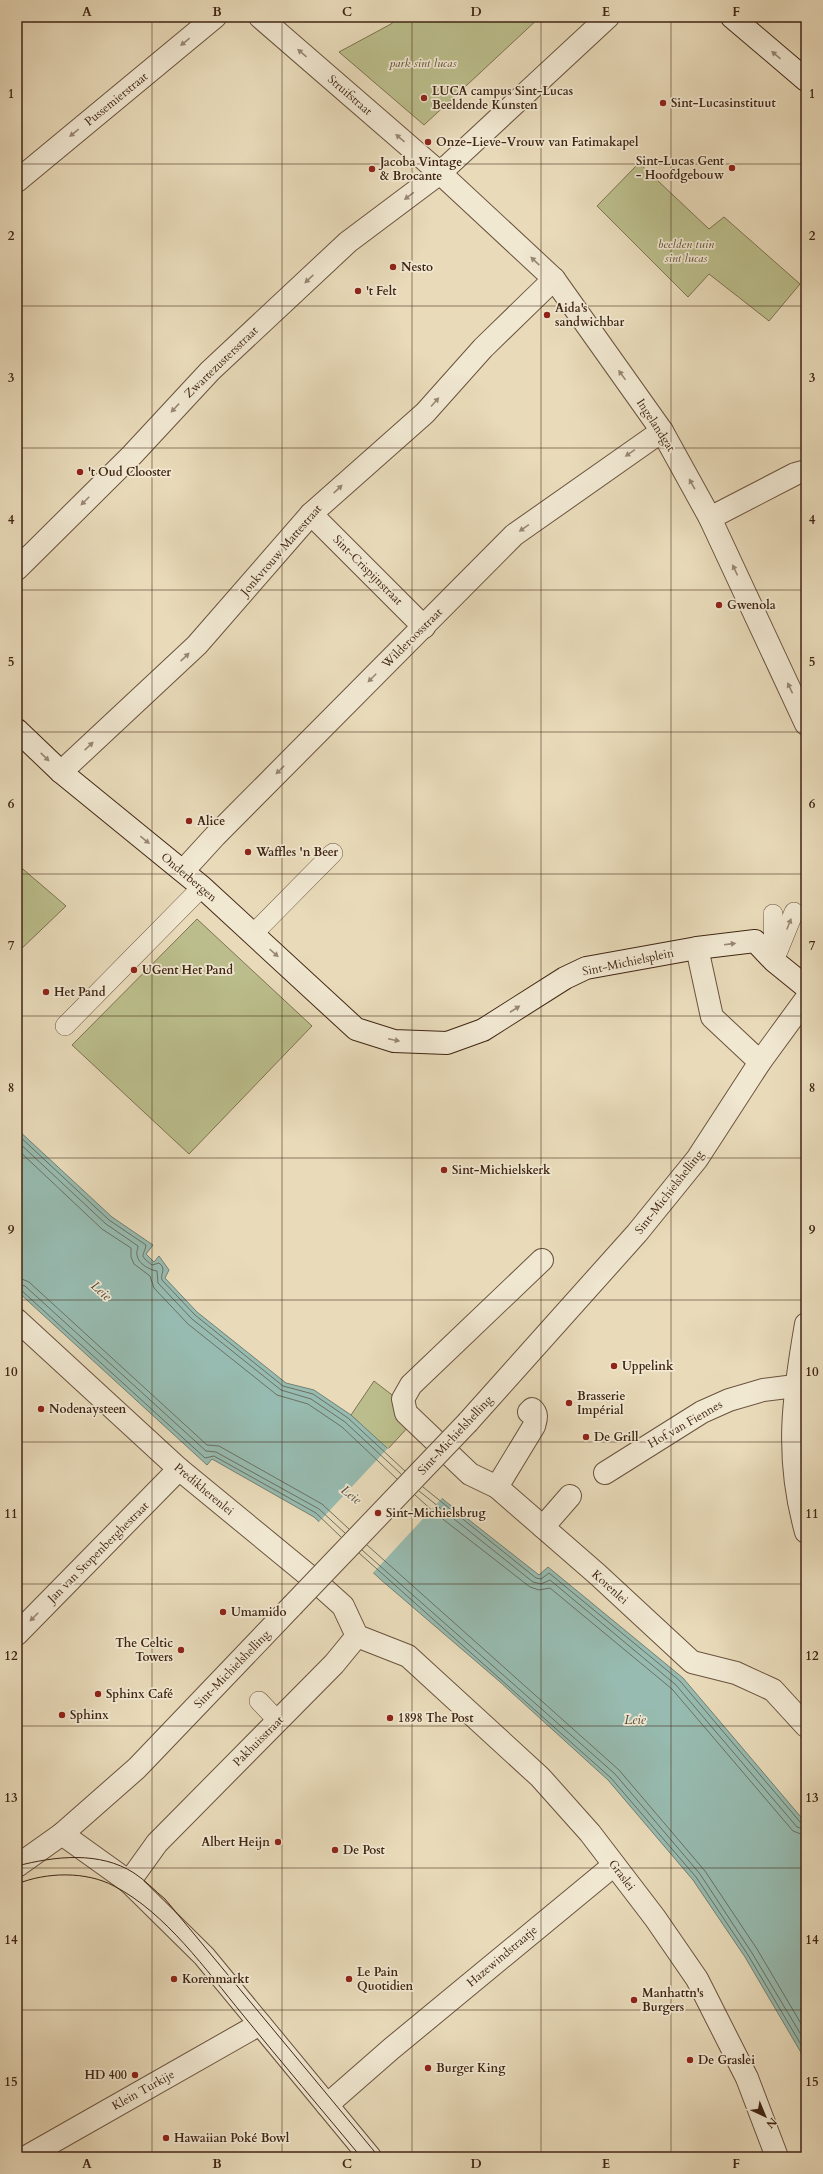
<svg xmlns="http://www.w3.org/2000/svg" width="823" height="2174" font-family="Cardo,serif">
	<rect width="100%" height="100%" fill="#e9dbba"/>
	<filter id="stains"><feTurbulence type="fractalNoise" baseFrequency=".005" numOctaves="4"/><feColorMatrix values="0 0 0 0 .2 0 0 0 0 .09 0 0 0 0 .02 0 0 0 .5 -.17"/></filter>
	<radialGradient id="worn" r=".72"><stop offset=".6" stop-color="#630" stop-opacity="0"/><stop offset="1" stop-color="#630" stop-opacity=".3"/></radialGradient>
	<g fill="#bbbe8c" stroke="#7e7250">
		<polygon points="399,17 540,17 424,125 339,52 391,24"/>
		<polygon points="639,163 709,229 724,217 800,284 769,321 709,274 688,297 597,206"/>
		<polygon points="17,864 66,906 17,953"/>
		<polygon points="197,919 312,1026 189,1154 72,1045"/>
		<polygon points="374,1381 396,1398 410,1425 387,1450 351,1415"/>
	</g>
	<polygon fill="#97bbb0" stroke="#747f72" points="17,1129 112,1217 153,1245 146,1254 154,1262 159,1256 169,1270 165,1278 197,1312 286,1383 314,1390 351,1415 445,1501 539,1575 548,1567 683,1678 806,1823 806,2061 745,1957 693,1880 608,1780 499,1681 380,1579 314,1517 212,1459 207,1465 17,1291"/>
	<polygon fill="#e9dbba" points="388,1448 443,1497 372,1574 318,1523"/>
	<g fill="none" stroke-linecap="round" stroke-linejoin="round">
		<g stroke="#6c7062" stroke-width="1">
			<path d="M17,1134L109,1220L146,1245C144,1257 138,1254 152,1265L159,1263C167,1269 160,1273 162,1280L195,1315L283,1386L313,1394L348,1418L405,1471"/>
			<path d="M17,1141L106,1224L138,1246C138,1249 136,1252 137,1255C138,1264 150,1270 157,1271L158,1283L192,1319L281,1390L311,1399L345,1422L401,1474"/>
			<polyline points="17,1149 102,1229 131,1248 131,1257 134,1264 150,1276 154,1288 188,1324 277,1395 308,1404 342,1427 397,1479"/>
			<polyline points="17,1277 29,1282 207,1445 219,1446 322,1504 349,1529"/>
			<polyline points="17,1284 25,1286 206,1451 216,1452 319,1509 345,1533"/>
			<polyline points="17,1289 21,1290 205,1458 214,1456 316,1513 341,1537"/>
			<polyline points="423,1487 536,1578 541,1579 549,1573 680,1681 801,1823 806,1825"/>
			<polyline points="419,1491 533,1582 541,1584 550,1580 676,1685 797,1827 806,1830"/>
			<polyline points="415,1495 435,1513 530,1587 539,1590 550,1588 672,1689 793,1831 806,1836"/>
			<polyline points="367,1545 619,1770 705,1871 757,1949 806,2032"/>
			<polyline points="362,1550 615,1774 700,1874 752,1953 806,2043"/>
			<polyline points="359,1553 611,1778 696,1877 748,1955 806,2053"/>
		</g>
		<defs>
			<g id="lane">
				<polyline points="773,914 774,954"/>
				<polyline points="253,934 333,853"/>
				<polyline points="774,961 794,912"/>
				<polyline points="65,1026 202,887"/>
				<polyline points="259,1701 278,1721"/>
			</g>
			<g id="street">
				<polyline points="260,17 440,173 554,279 662,431 710,518 806,724"/>
				<polyline points="17,181 215,17"/>
				<polyline points="311,514 424,627"/>
				<polyline points="710,518 795,474 806,471"/>
				<polyline points="17,569 132,455 210,371 348,242 440,173 608,17"/>
				<polyline points="61,772 197,645 311,514 425,413 483,348 554,279"/>
				<polyline points="183,871 215,836 514,535 662,431"/>
				<polyline points="697,948 712,1017 760,1062"/>
				<polyline points="17,1320 179,1469 314,1580 343,1606 357,1636 408,1656 540,1777 590,1833 655,1918 697,1979 747,2078 777,2157"/>
				<path d="M806,1324C793,1399 785,1457 806,1532"/>
				<path d="M529,1412L532,1409C538,1414 536,1419 534,1426L497,1487L597,1574L692,1662L736,1673L773,1690L806,1726"/>
				<polyline points="468,1422 637,1233 697,1159 760,1062 806,999"/>
				<polyline points="605,1473 702,1412 729,1400 763,1390 795,1386"/>
				<polyline points="497,1487 470,1474 406,1413 403,1399 411,1385 542,1260"/>
				<polyline points="543,1527 570,1496"/>
				<polyline points="17,1634 179,1469"/>
				<polyline points="62,1834 129,1882 204,1956 370,2157"/>
				<polyline points="17,1866 62,1834 137,1768 292,1606"/>
				<polyline points="129,1882 157,1843 334,1664 357,1636"/>
				<polyline points="327,2105 391,2049 614,1865"/>
				<polyline points="26,2157 260,2024"/>
			</g>
			<g id="secondary">
				<polyline points="732,17 806,80"/>
				<polyline points="17,730 61,772 202,887 356,1029 394,1041 447,1043 483,1030 565,978 586,968 697,948 755,941 774,961 806,987"/>
			</g>
		</defs>
		<use href="#lane" stroke="#6a533e" stroke-width="20"/>
		<use href="#street" stroke="#6a533e" stroke-width="24"/>
		<use href="#secondary" stroke="#402614" stroke-width="24"/>
		<use href="#lane" stroke="#f1e8d2" stroke-width="19"/>
		<use href="#street" stroke="#f1e8d2" stroke-width="22"/>
		<use href="#secondary" stroke="#f1e8d2" stroke-width="22"/>
		<g stroke="#402614" stroke-width="1">
			<path d="M17,1866C55,1856 100,1851 134,1873C145,1880 155,1891 165,1899L379,2157"/>
			<path d="M17,1884C46,1872 86,1871 114,1886C166,1913 206,1970 243,2015C282,2063 322,2110 361,2157"/>
		</g>
		<defs>
			<polyline id="street-bridge" points="292,1606 468,1422"/>
		</defs>
		<use href="#street-bridge" stroke="#6a533e" stroke-width="24" stroke-linecap="butt"/>
		<use href="#street-bridge" stroke="#f1e8d2" stroke-width="22"/>
	</g>
	<defs><path id="oneway-solid" d="M-6-.8H1V-3.2L6.5 0L1 3.2V.8H-6Z"/></defs>
	<g fill="#988773">
		<use href="#oneway-solid" transform="translate(185 42) rotate(141)"/>
		<use href="#oneway-solid" transform="translate(302 53) rotate(-139)"/>
		<use href="#oneway-solid" transform="translate(776 55) rotate(-140)"/>
		<use href="#oneway-solid" transform="translate(74 133) rotate(141)"/>
		<use href="#oneway-solid" transform="translate(400 138) rotate(-139)"/>
		<use href="#oneway-solid" transform="translate(409 196) rotate(143)"/>
		<use href="#oneway-solid" transform="translate(535 261) rotate(-137)"/>
		<use href="#oneway-solid" transform="translate(309 279) rotate(137)"/>
		<use href="#oneway-solid" transform="translate(622 375) rotate(-126)"/>
		<use href="#oneway-solid" transform="translate(435 402) rotate(-48)"/>
		<use href="#oneway-solid" transform="translate(175 408) rotate(133)"/>
		<use href="#oneway-solid" transform="translate(630 453) rotate(145)"/>
		<use href="#oneway-solid" transform="translate(692 484) rotate(-119)"/>
		<use href="#oneway-solid" transform="translate(338 489) rotate(-43)"/>
		<use href="#oneway-solid" transform="translate(85 501) rotate(135)"/>
		<use href="#oneway-solid" transform="translate(524 528) rotate(145)"/>
		<use href="#oneway-solid" transform="translate(735 570) rotate(-115)"/>
		<use href="#oneway-solid" transform="translate(185 657) rotate(-43)"/>
		<use href="#oneway-solid" transform="translate(372 678) rotate(135)"/>
		<use href="#oneway-solid" transform="translate(790 688) rotate(-115)"/>
		<use href="#oneway-solid" transform="translate(89 746) rotate(-43)"/>
		<use href="#oneway-solid" transform="translate(45 757) rotate(44)"/>
		<use href="#oneway-solid" transform="translate(280 770) rotate(135)"/>
		<use href="#oneway-solid" transform="translate(145 840) rotate(39)"/>
		<use href="#oneway-solid" transform="translate(789 924) rotate(-68)"/>
		<use href="#oneway-solid" transform="translate(730 944) rotate(-7)"/>
		<use href="#oneway-solid" transform="translate(274 953) rotate(42)"/>
		<use href="#oneway-solid" transform="translate(515 1009) rotate(-33)"/>
		<use href="#oneway-solid" transform="translate(394 1040) rotate(12)"/>
		<use href="#oneway-solid" transform="translate(34 1617) rotate(135)"/>
	</g>
	<path fill="none" stroke="#402614" stroke-width="1" stroke-opacity="0.55" d="M152,17V2157M282,17V2157M412,17V2157M541,17V2157M671,17V2157M17,164H806M17,306H806M17,448H806M17,590H806M17,732H806M17,874H806M17,1016H806M17,1158H806M17,1300H806M17,1442H806M17,1584H806M17,1726H806M17,1868H806M17,2010H806"/>
	<g fill="#8f2418" stroke="#f1e8d2" stroke-width="1.5">
		<circle cx="424" cy="98" r="4"/>
		<circle cx="663" cy="103" r="4"/>
		<circle cx="428" cy="142" r="4"/>
		<circle cx="732" cy="168" r="4"/>
		<circle cx="372" cy="169" r="4"/>
		<circle cx="393" cy="267" r="4"/>
		<circle cx="358" cy="291" r="4"/>
		<circle cx="547" cy="315" r="4"/>
		<circle cx="80" cy="472" r="4"/>
		<circle cx="719" cy="605" r="4"/>
		<circle cx="189" cy="821" r="4"/>
		<circle cx="248" cy="852" r="4"/>
		<circle cx="134" cy="970" r="4"/>
		<circle cx="46" cy="992" r="4"/>
		<circle cx="444" cy="1170" r="4"/>
		<circle cx="614" cy="1366" r="4"/>
		<circle cx="569" cy="1403" r="4"/>
		<circle cx="41" cy="1409" r="4"/>
		<circle cx="586" cy="1437" r="4"/>
		<circle cx="378" cy="1513" r="4"/>
		<circle cx="223" cy="1612" r="4"/>
		<circle cx="181" cy="1650" r="4"/>
		<circle cx="98" cy="1694" r="4"/>
		<circle cx="62" cy="1715" r="4"/>
		<circle cx="390" cy="1718" r="4"/>
		<circle cx="278" cy="1842" r="4"/>
		<circle cx="335" cy="1850" r="4"/>
		<circle cx="174" cy="1979" r="4"/>
		<circle cx="349" cy="1979" r="4"/>
		<circle cx="634" cy="2000" r="4"/>
		<circle cx="690" cy="2060" r="4"/>
		<circle cx="428" cy="2068" r="4"/>
		<circle cx="135" cy="2075" r="4"/>
		<circle cx="166" cy="2138" r="4"/>
	</g>
	<g text-anchor="middle" dominant-baseline="central" stroke-width="3.5" stroke-linejoin="round" paint-order="stroke">
		<g font-size="12" font-style="italic" fill="#5f4c32" stroke="#f1e8d2">
			<text x="423" y="63">park sint lucas</text>
			<text x="686" y="244">beelden tuin<tspan x="686" dy="14">sint lucas</tspan></text>
		</g>
		<g font-size="12" font-weight="bold" fill="#402614" stroke="#f1e8d2" text-anchor="start">
			<text x="432" y="91">LUCA campus Sint-Lucas<tspan x="432" dy="14">Beeldende Kunsten</tspan></text>
			<text x="671" y="103">Sint-Lucasinstituut</text>
			<text x="436" y="142">Onze-Lieve-Vrouw van Fatimakapel</text>
			<text x="724" y="161" text-anchor="end">Sint-Lucas Gent<tspan x="724" dy="14">- Hoofdgebouw</tspan></text>
			<text x="380" y="162">Jacoba Vintage<tspan x="380" dy="14">&amp; Brocante</tspan></text>
			<text x="401" y="267">Nesto</text>
			<text x="366" y="291">'t Felt</text>
			<text x="555" y="308">Aida's<tspan x="555" dy="14">sandwichbar</tspan></text>
			<text x="88" y="472">'t Oud Clooster</text>
			<text x="727" y="605">Gwenola</text>
			<text x="197" y="821">Alice</text>
			<text x="256" y="852">Waffles 'n Beer</text>
			<text x="142" y="970">UGent Het Pand</text>
			<text x="54" y="992">Het Pand</text>
			<text x="452" y="1170">Sint-Michielskerk</text>
			<text x="622" y="1366">Uppelink</text>
			<text x="577" y="1396">Brasserie<tspan x="577" dy="14">Impérial</tspan></text>
			<text x="49" y="1409">Nodenaysteen</text>
			<text x="594" y="1437">De Grill</text>
			<text x="386" y="1513">Sint-Michielsbrug</text>
			<text x="231" y="1612">Umamido</text>
			<text x="173" y="1643" text-anchor="end">The Celtic<tspan x="173" dy="14">Towers</tspan></text>
			<text x="106" y="1694">Sphinx Café</text>
			<text x="70" y="1715">Sphinx</text>
			<text x="398" y="1718">1898 The Post</text>
			<text x="270" y="1842" text-anchor="end">Albert Heijn</text>
			<text x="343" y="1850">De Post</text>
			<text x="357" y="1972">Le Pain<tspan x="357" dy="14">Quotidien</tspan></text>
			<text x="182" y="1979">Korenmarkt</text>
			<text x="642" y="1993">Manhattn's<tspan x="642" dy="14">Burgers</tspan></text>
			<text x="698" y="2060">De Graslei</text>
			<text x="436" y="2068">Burger King</text>
			<text x="127" y="2075" text-anchor="end">HD 400</text>
			<text x="174" y="2138">Hawaiian Poké Bowl</text>
		</g>
		<g font-size="12" fill="#402614" stroke="#f1e8d2">
			<text transform="translate(350 95) rotate(41)">Struifstraat</text>
			<text transform="translate(116 99) rotate(-39)">Pussemierstraat</text>
			<text transform="translate(221 362) rotate(-44)">Zwartezustersstraat</text>
			<text transform="translate(656 425) rotate(57)">Ingelandgat</text>
			<text transform="translate(281 550) rotate(-49)">Jonkvrouw Mattestraat</text>
			<text transform="translate(368 570) rotate(45)">Sint-Crispijnstraat</text>
			<text transform="translate(412 638) rotate(-45)">Wilderoosstraat</text>
			<text transform="translate(189 877) rotate(40)">Onderbergen</text>
			<text transform="translate(628 962) rotate(-12)">Sint-Michielsplein</text>
			<text transform="translate(669 1192) rotate(-52)">Sint-Michielshelling</text>
			<text transform="translate(685 1424) rotate(-30)">Hof van Fiennes</text>
			<text transform="translate(455 1435) rotate(-47)">Sint-Michielshelling</text>
			<text transform="translate(204 1489) rotate(40)">Predikherenlei</text>
			<text transform="translate(98 1552) rotate(-45)">Jan van Stopenberghestraat</text>
			<text transform="translate(610 1587) rotate(42)">Korenlei</text>
			<text transform="translate(232 1669) rotate(-46)">Sint-Michielshelling</text>
			<text transform="translate(258 1741) rotate(-45)">Pakhuisstraat</text>
			<text transform="translate(622 1875) rotate(53)">Graslei</text>
			<text transform="translate(502 1956) rotate(-40)">Hazewindstraatje</text>
			<text transform="translate(143 2090) rotate(-29)">Klein Turkije</text>
		</g>
		<g font-size="13" font-style="italic" fill="#564b3b" stroke="#f1e8d2">
			<text transform="translate(101 1291) rotate(42)">Leie</text>
			<text transform="translate(351 1495) rotate(38)">Leie</text>
			<text x="635" y="1720">Leie</text>
		</g>
	</g>
	<rect width="823" height="2174" fill="none" stroke="#e9dbba" stroke-width="44"/>
	<g transform="translate(765 2116) rotate(136)" stroke="#f1e8d2" stroke-width="3" paint-order="stroke">
	<path d="M0-3L7 15L0 10L-7 15Z" fill="#402614"/>
	<text y="-6" font-size="11" font-weight="bold" text-anchor="middle" fill="#402614">N</text>
	</g>
	<rect x="22" y="22" width="779" height="2130" fill="none" stroke="#402614" stroke-width="1.5"/>
	<g font-size="13" text-anchor="middle" font-weight="bold" fill="#402614">
		<text x="87" y="16">A</text>
		<text x="217" y="16">B</text>
		<text x="347" y="16">C</text>
		<text x="476" y="16">D</text>
		<text x="606" y="16">E</text>
		<text x="736" y="16">F</text>
		<text x="11" y="98">1</text>
		<text x="812" y="98">1</text>
		<text x="11" y="240">2</text>
		<text x="812" y="240">2</text>
		<text x="11" y="382">3</text>
		<text x="812" y="382">3</text>
		<text x="11" y="524">4</text>
		<text x="812" y="524">4</text>
		<text x="11" y="666">5</text>
		<text x="812" y="666">5</text>
		<text x="11" y="808">6</text>
		<text x="812" y="808">6</text>
		<text x="11" y="950">7</text>
		<text x="812" y="950">7</text>
		<text x="11" y="1092">8</text>
		<text x="812" y="1092">8</text>
		<text x="11" y="1234">9</text>
		<text x="812" y="1234">9</text>
		<text x="11" y="1376">10</text>
		<text x="812" y="1376">10</text>
		<text x="11" y="1518">11</text>
		<text x="812" y="1518">11</text>
		<text x="11" y="1660">12</text>
		<text x="812" y="1660">12</text>
		<text x="11" y="1802">13</text>
		<text x="812" y="1802">13</text>
		<text x="11" y="1944">14</text>
		<text x="812" y="1944">14</text>
		<text x="11" y="2086">15</text>
		<text x="812" y="2086">15</text>
		<text x="87" y="2168">A</text>
		<text x="217" y="2168">B</text>
		<text x="347" y="2168">C</text>
		<text x="476" y="2168">D</text>
		<text x="606" y="2168">E</text>
		<text x="736" y="2168">F</text>
	</g>
	<rect width="100%" height="100%" filter="url(#stains)"/>
	<rect width="100%" height="100%" fill="url(#worn)"/>
</svg>
